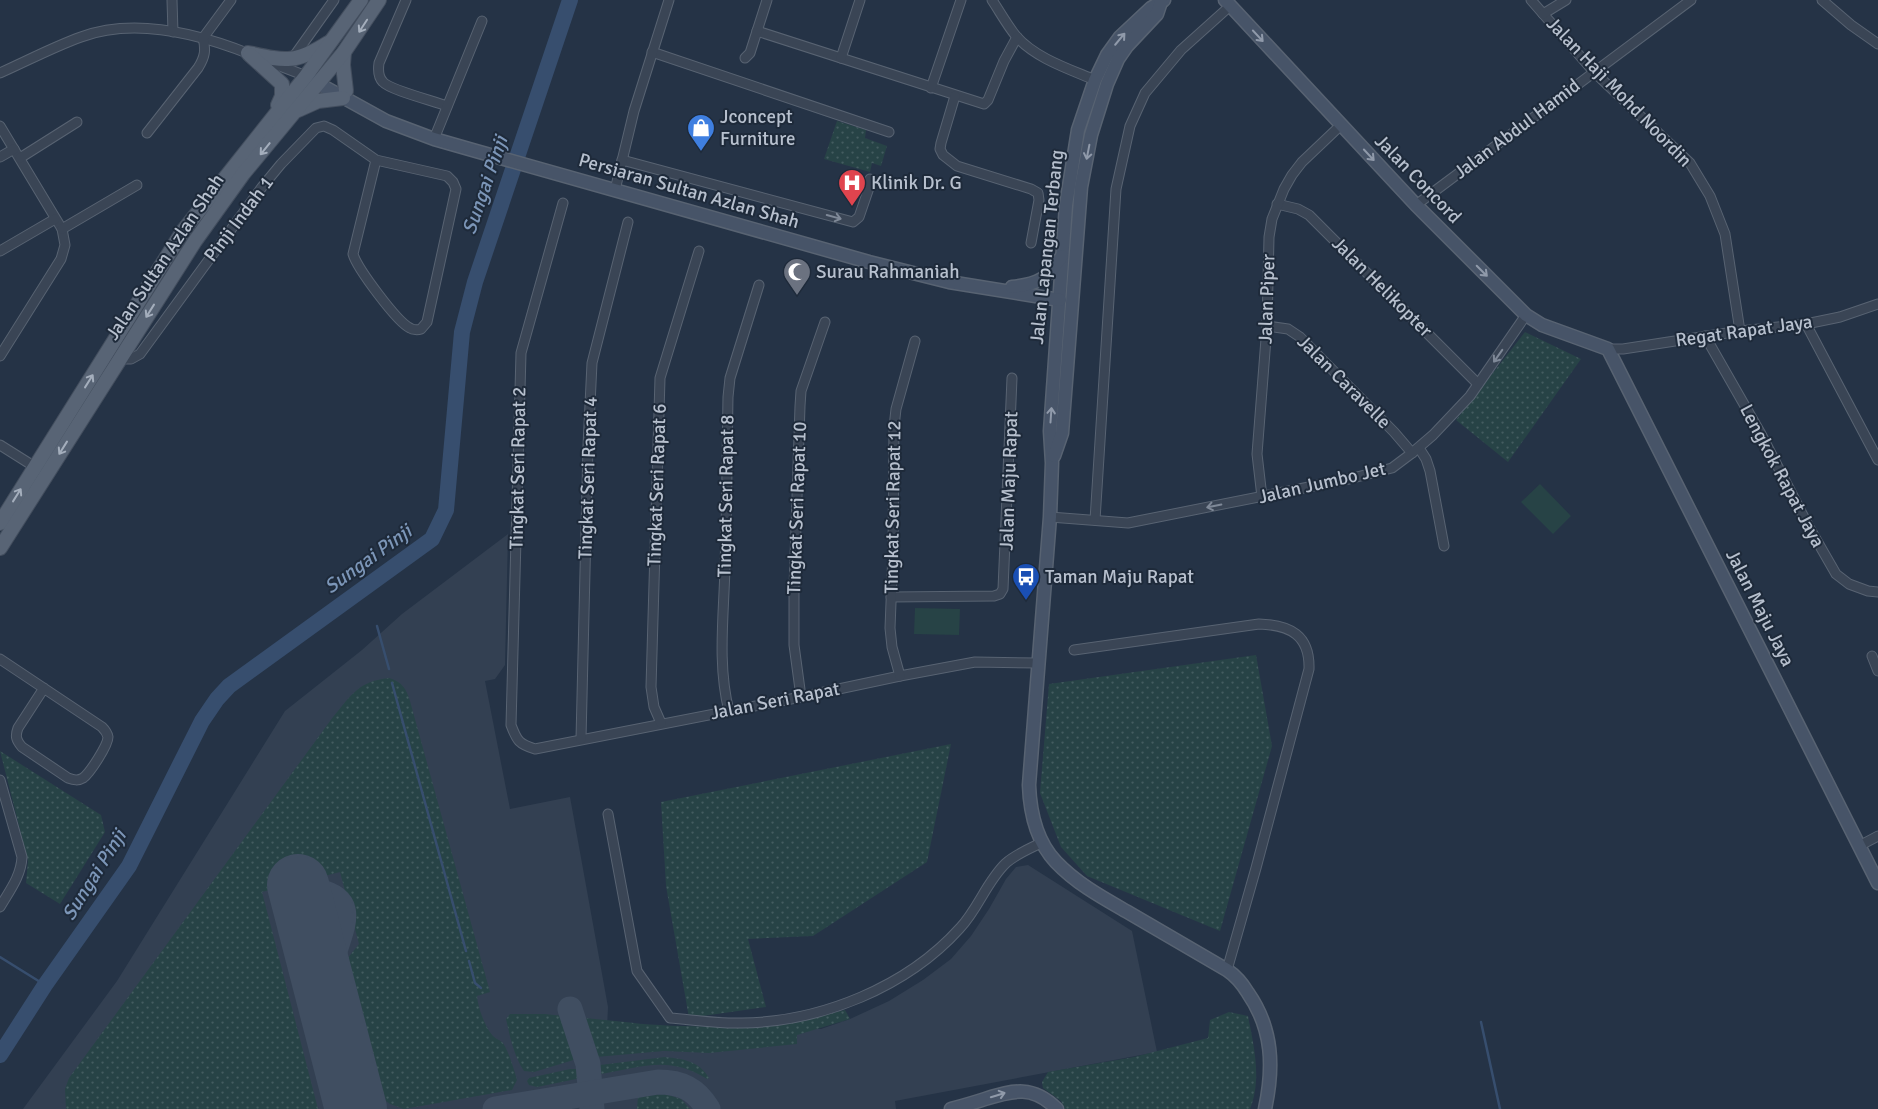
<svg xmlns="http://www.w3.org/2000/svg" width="1878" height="1109" font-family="Signika,sans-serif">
	<defs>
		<pattern id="grass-dots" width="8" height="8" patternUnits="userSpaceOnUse" patternTransform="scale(1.25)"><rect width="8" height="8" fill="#274346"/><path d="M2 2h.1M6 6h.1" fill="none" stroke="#445c60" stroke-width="1.8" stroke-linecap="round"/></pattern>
	</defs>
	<rect width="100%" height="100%" fill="#253346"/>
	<polygon fill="#334052" points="508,534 505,665 495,679 485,681 510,809 570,797 608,1007 607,1028 821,1029 850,1019 889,1001 923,980 951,959 971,936 989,909 1006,879 1016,867 1028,865 1132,931 1157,1052 895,1101 896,1109 23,1109 117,981 285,711 362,650 402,614"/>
	<g fill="url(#grass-dots)">
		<polygon points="837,121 866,130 865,138 887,146 881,166 872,163 870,172 824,159"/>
		<polygon points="1525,332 1581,359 1508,462 1456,420"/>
		<polygon points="1256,655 1272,746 1220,931 1087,876 1061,847 1040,793 1049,684"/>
		<path d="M389,678C402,682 406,688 410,701L490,992L477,996C478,1008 485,1027 493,1036C496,1039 500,1040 503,1043C509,1052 514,1070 517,1080L512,1090L404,1109L390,1104L379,1096L347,959L359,944L340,872L262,892L318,1109H66L65,1089L69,1078L333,717C351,695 359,681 389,678Z"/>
		<polygon points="951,744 927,862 813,936 748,939 766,1007 689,1018 666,886 661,802"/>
		<polygon points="0,751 101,815 105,832 60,904 26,883 28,861"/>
		<path d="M845,1010L850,1019L797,1035V1044L709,1053L664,1051L596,1057L591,1054L580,1018C607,1019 633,1024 660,1025C725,1029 781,1025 845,1010Z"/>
		<path d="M1229,1012L1248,1016C1254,1047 1262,1079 1250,1109H1065L1061,1101L1043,1088L1042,1082L1048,1072L1134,1057L1208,1038L1210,1020Z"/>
		<path d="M510,1014H545L563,1016L571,1032L580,1058L534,1072L524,1071C514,1056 510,1037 506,1019Z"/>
		<path d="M665,1057C684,1059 699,1061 709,1078L707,1079C669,1055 641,1067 601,1074L599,1068L600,1065Z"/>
		<polygon points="570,1069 578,1069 583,1071 586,1077 537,1087 529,1085 527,1081 529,1078"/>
		<polygon points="659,1092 681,1099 690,1109 637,1109 638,1096"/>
	</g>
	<g fill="#274346">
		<polygon points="1540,484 1571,516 1553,534 1521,502"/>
		<polygon points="915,608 960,609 959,635 914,634"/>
	</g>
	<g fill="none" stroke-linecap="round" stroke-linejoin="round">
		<g stroke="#374e6e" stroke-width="2.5">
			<polyline points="377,626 389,669"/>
			<polyline points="392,683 466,951"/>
			<polyline points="0,957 45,985"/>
			<polyline points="469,961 475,983 481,988"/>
			<polyline points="1481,1022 1500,1109"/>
		</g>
		<polyline stroke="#374e6e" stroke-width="16" points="0,1055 45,985 129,866 202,721 217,699 229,686 432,539 446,510 462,332 475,282 570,0"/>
		<g stroke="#404e61" stroke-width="25">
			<path d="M317,891C361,900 339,931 333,959C329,975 330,992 329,1009L308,958L291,928L289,919L290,912L298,897Z"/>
			<polyline points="570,1009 588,1064 592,1109"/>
			<polyline points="349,1084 356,1098 366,1109"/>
			<path d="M495,1109L658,1082C681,1082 696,1089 708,1109"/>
		</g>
		<polyline stroke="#404e61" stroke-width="62" points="298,885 356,1109"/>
		<defs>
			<g id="street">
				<polyline points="172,0 173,32"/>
				<path d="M406,0L379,63C378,70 378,77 383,82C390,90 434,101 447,106"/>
				<path d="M992,0C1000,12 1007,25 1016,36C1035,58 1069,69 1095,80"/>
				<polyline points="1531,0 1594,72 1690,163 1710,196 1725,234 1740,331"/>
				<polyline points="1822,0 1851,25 1878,44"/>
				<polyline points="1543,14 1566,0"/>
				<polyline points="757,31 984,104 988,100 1004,61 1017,37"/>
				<polyline points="652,52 889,132"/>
				<polyline points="745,58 750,53 767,0"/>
				<polyline points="841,58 860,0"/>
				<polyline points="292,59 334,0"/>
				<polyline points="267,61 306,76"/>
				<path d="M0,73C27,61 53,47 81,37C135,17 200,34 252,55"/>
				<polyline points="931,88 961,0"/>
				<polyline points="955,96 941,143 940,149 943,155 957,166 1031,189 1038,193 1039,200 1031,243"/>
				<polyline points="0,126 62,229 65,245 61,259 0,356"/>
				<path d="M147,133L198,68C205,57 206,50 203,38L231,0"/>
				<polyline points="434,139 482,21"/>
				<polyline points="0,157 14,149"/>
				<polyline points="20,158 77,122"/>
				<polyline points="622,160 853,222 859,217 871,182 870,179"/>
				<polyline points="615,190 634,111 669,0"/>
				<path d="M563,203L521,353L511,725C517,741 519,744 535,749L801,697L900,676L975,662L1038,663"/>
				<polyline points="1277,204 1298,209 1309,215 1478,384"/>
				<polyline points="1416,205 1691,0"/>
				<polyline points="62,229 137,185"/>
				<polyline points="0,251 55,219"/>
				<polyline points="1806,324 1878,460"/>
				<polyline points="1267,326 1288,329 1300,337 1394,432 1412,453"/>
				<polyline points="1705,336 1761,434 1809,527 1836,574 1849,584 1868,591 1878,592"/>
				<polyline points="1608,349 1623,349 1740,331 1806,324 1840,317 1878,304"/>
				<path d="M120,359H131L140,354L262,187L281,164L316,128L324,126L333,130L376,160L447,176L453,182L456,189L427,322L421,329C418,330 413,330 410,328C397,322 357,268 353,254L376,160"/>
				<polyline points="0,445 35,467"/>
				<polyline points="1419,448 1426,459 1430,471 1444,546"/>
				<polyline points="1262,497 1257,454 1267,326 1269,237 1272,219 1284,189 1292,175 1302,162 1341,125"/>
				<polyline points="1050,517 1128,523 1349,479 1392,468 1412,453 1433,435 1470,396 1526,315"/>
				<polyline points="1095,520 1116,189 1130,126 1145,93 1181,50 1230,6"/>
				<polyline points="891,597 994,596 1000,594 1003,589 1012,378"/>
				<path d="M1074,650L1259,624C1290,625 1310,635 1309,669L1256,868L1227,970"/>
				<polyline points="1872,656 1878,671"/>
				<path d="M0,659L102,727C105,730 107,732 108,737C108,745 90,773 83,778C78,781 74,780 68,778L22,747C16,740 15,736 18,728L44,688"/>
				<polyline points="900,676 892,647 890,628 893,552 894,427 896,409 915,341"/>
				<polyline points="801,697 794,645 794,588 800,406 801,391 825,322"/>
				<path d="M729,711C717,664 724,614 725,566C727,510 727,454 728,397L730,378L759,285"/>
				<polyline points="661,723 654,707 651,687 660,378 699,251"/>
				<polyline points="581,739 588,446 592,363 628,222"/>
				<path d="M0,780L22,857C21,876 10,890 0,907"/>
				<path d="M608,814L637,971L670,1018C694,1020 719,1024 742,1023C821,1022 907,987 960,928C978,909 987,881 1006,863C1016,854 1031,848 1043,842"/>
				<polyline points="1859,846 1878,836"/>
			</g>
			<g id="secondary">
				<path d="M1164,0L1151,8L1120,37L1107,55L1095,80L1078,130L1066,205L1050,431L1052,463L1050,517L1029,785C1030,812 1037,842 1056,862C1078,885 1105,899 1131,914C1163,933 1195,951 1227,970C1236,976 1242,983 1248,993C1273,1029 1274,1067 1265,1109"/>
				<polyline points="1225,0 1416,205 1526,315 1542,325 1608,349 1878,883"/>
				<polyline points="310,79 386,121 434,139 476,151 869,262 949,282 1060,300"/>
				<path d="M1012,287C1039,284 1047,279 1062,256"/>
				<polyline points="1054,456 1062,433 1081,187 1091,135 1107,84 1118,59 1127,46 1157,14 1161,2"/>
				<path d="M951,1109C962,1106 973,1103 985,1099C1014,1090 1033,1085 1057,1109"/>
			</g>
			<g id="primary">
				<polyline points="344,52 343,65 346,91"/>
				<path d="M248,53C285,61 295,64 328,43"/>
				<polyline points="250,55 282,84 282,96 278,105"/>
				<polyline points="298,110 318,101 343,98"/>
				<polyline points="0,523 183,231 306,76 361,0"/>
				<polyline points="0,548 195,241 243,174 344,52 379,0"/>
			</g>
		</defs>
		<use href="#street" stroke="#586372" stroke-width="11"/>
		<use href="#secondary" stroke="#586372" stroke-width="15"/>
		<use href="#primary" stroke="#434e5e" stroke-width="16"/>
		<use href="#street" stroke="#3a4555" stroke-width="9"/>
		<use href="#secondary" stroke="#475468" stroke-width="12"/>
		<use href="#primary" stroke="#586475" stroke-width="14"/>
	</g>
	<defs><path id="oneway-shaft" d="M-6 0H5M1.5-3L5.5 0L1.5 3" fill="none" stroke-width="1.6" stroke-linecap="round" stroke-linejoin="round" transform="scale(1.25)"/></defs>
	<g stroke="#a4aebc">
		<use href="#oneway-shaft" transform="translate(363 26) rotate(123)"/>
		<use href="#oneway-shaft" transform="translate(265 149) rotate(129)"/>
		<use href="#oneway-shaft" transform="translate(150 311) rotate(122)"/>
		<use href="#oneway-shaft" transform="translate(89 381) rotate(-58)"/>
		<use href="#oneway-shaft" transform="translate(63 448) rotate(122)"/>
		<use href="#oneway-shaft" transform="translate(17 495) rotate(-58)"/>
	</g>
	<g stroke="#909aaa">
		<use href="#oneway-shaft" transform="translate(1258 36) rotate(47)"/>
		<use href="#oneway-shaft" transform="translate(1120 39) rotate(-50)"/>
		<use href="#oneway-shaft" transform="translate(1088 152) rotate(101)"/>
		<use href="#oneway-shaft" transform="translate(1369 155) rotate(47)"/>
		<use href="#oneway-shaft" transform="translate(1482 271) rotate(45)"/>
		<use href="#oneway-shaft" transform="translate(1051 415) rotate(-86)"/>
		<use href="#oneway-shaft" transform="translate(998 1095) rotate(-17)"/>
	</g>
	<g stroke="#7f8998">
		<use href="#oneway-shaft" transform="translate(834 217) rotate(15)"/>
		<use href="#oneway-shaft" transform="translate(1498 356) rotate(125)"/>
		<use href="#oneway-shaft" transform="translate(1214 506) rotate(169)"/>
	</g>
	<defs>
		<symbol id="shop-pin" viewBox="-11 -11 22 30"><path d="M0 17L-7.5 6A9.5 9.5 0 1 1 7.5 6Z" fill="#3f7fe0" stroke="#1e2a3a"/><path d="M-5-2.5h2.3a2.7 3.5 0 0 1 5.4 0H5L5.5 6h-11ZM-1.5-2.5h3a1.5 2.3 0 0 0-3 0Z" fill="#fff"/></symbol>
		<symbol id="hospital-pin" viewBox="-11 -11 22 30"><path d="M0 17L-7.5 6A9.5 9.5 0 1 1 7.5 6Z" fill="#e0444e" stroke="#1e2a3a"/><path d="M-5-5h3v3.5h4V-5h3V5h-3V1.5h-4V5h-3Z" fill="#fff"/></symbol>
		<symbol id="mosque-pin" viewBox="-11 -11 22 30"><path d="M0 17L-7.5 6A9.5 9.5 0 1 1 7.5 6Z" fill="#6b7280" stroke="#1e2a3a"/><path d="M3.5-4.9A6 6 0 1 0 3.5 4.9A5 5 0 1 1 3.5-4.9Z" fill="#fff"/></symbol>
		<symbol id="bus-pin" viewBox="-11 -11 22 30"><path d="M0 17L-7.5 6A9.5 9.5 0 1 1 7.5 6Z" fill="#1a4fb4" stroke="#1e2a3a"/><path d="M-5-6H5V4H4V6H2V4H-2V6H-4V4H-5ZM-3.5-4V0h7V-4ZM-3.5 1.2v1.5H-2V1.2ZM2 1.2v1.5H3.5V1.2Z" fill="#fff"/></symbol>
	</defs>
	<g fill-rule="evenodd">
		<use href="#shop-pin" x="685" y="112" width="32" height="43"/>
		<use href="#hospital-pin" x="836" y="167" width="32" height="43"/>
		<use href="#mosque-pin" x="781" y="256" width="32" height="43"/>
		<use href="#bus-pin" x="1010" y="561" width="32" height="43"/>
	</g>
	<g text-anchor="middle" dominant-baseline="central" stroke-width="4" stroke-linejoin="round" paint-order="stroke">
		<g font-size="19" fill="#b7c0ce" stroke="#1e2a3a">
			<text transform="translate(1619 92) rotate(46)">Jalan Haji Mohd Noordin</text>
			<text transform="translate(1517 129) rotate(-37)">Jalan Abdul Hamid</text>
			<text transform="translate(1418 179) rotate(46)">Jalan Concord</text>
			<text transform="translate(689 191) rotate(16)">Persiaran Sultan Azlan Shah</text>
			<text transform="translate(239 219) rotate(-53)">Pinji Indah 1</text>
			<text transform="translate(1047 247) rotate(-84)">Jalan Lapangan Terbang</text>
			<text transform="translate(165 257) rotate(-56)">Jalan Sultan Azlan Shah</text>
			<text transform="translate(1382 287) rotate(45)">Jalan Helikopter</text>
			<text transform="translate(1267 299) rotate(-88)">Jalan Piper</text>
			<text transform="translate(1744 331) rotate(-8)">Regat Rapat Jaya</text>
			<text transform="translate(1344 382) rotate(45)">Jalan Caravelle</text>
			<text transform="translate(518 468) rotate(-89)">Tingkat Seri Rapat 2</text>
			<text transform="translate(1782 476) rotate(62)">Lengkok Rapat Jaya</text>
			<text transform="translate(588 478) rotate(-88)">Tingkat Seri Rapat 4</text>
			<text transform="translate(1009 481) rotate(-88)">Jalan Maju Rapat</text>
			<text transform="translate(1322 483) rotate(-13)">Jalan Jumbo Jet</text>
			<text transform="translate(657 485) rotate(-88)">Tingkat Seri Rapat 6</text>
			<text transform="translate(726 496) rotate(-89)">Tingkat Seri Rapat 8</text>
			<text transform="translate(893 507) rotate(-89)">Tingkat Seri Rapat 12</text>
			<text transform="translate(797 508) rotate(-88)">Tingkat Seri Rapat 10</text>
			<text transform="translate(1760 608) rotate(63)">Jalan Maju Jaya</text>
			<text transform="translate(775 701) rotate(-11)">Jalan Seri Rapat</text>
		</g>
		<g font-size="19" fill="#b7c0ce" stroke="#1e2a3a" text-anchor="start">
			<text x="720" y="117">Jconcept<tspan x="720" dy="22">Furniture</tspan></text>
			<text x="871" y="183">Klinik Dr. G</text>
			<text x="816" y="272">Surau Rahmaniah</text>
			<text x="1045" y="577">Taman Maju Rapat</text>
		</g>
		<g font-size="20" font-style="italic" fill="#7c96b8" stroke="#1e2a3a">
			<text transform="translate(485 185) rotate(-71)">Sungai Pinji</text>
			<text transform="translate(368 559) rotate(-36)">Sungai Pinji</text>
			<text transform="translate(94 875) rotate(-58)">Sungai Pinji</text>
		</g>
	</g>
</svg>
